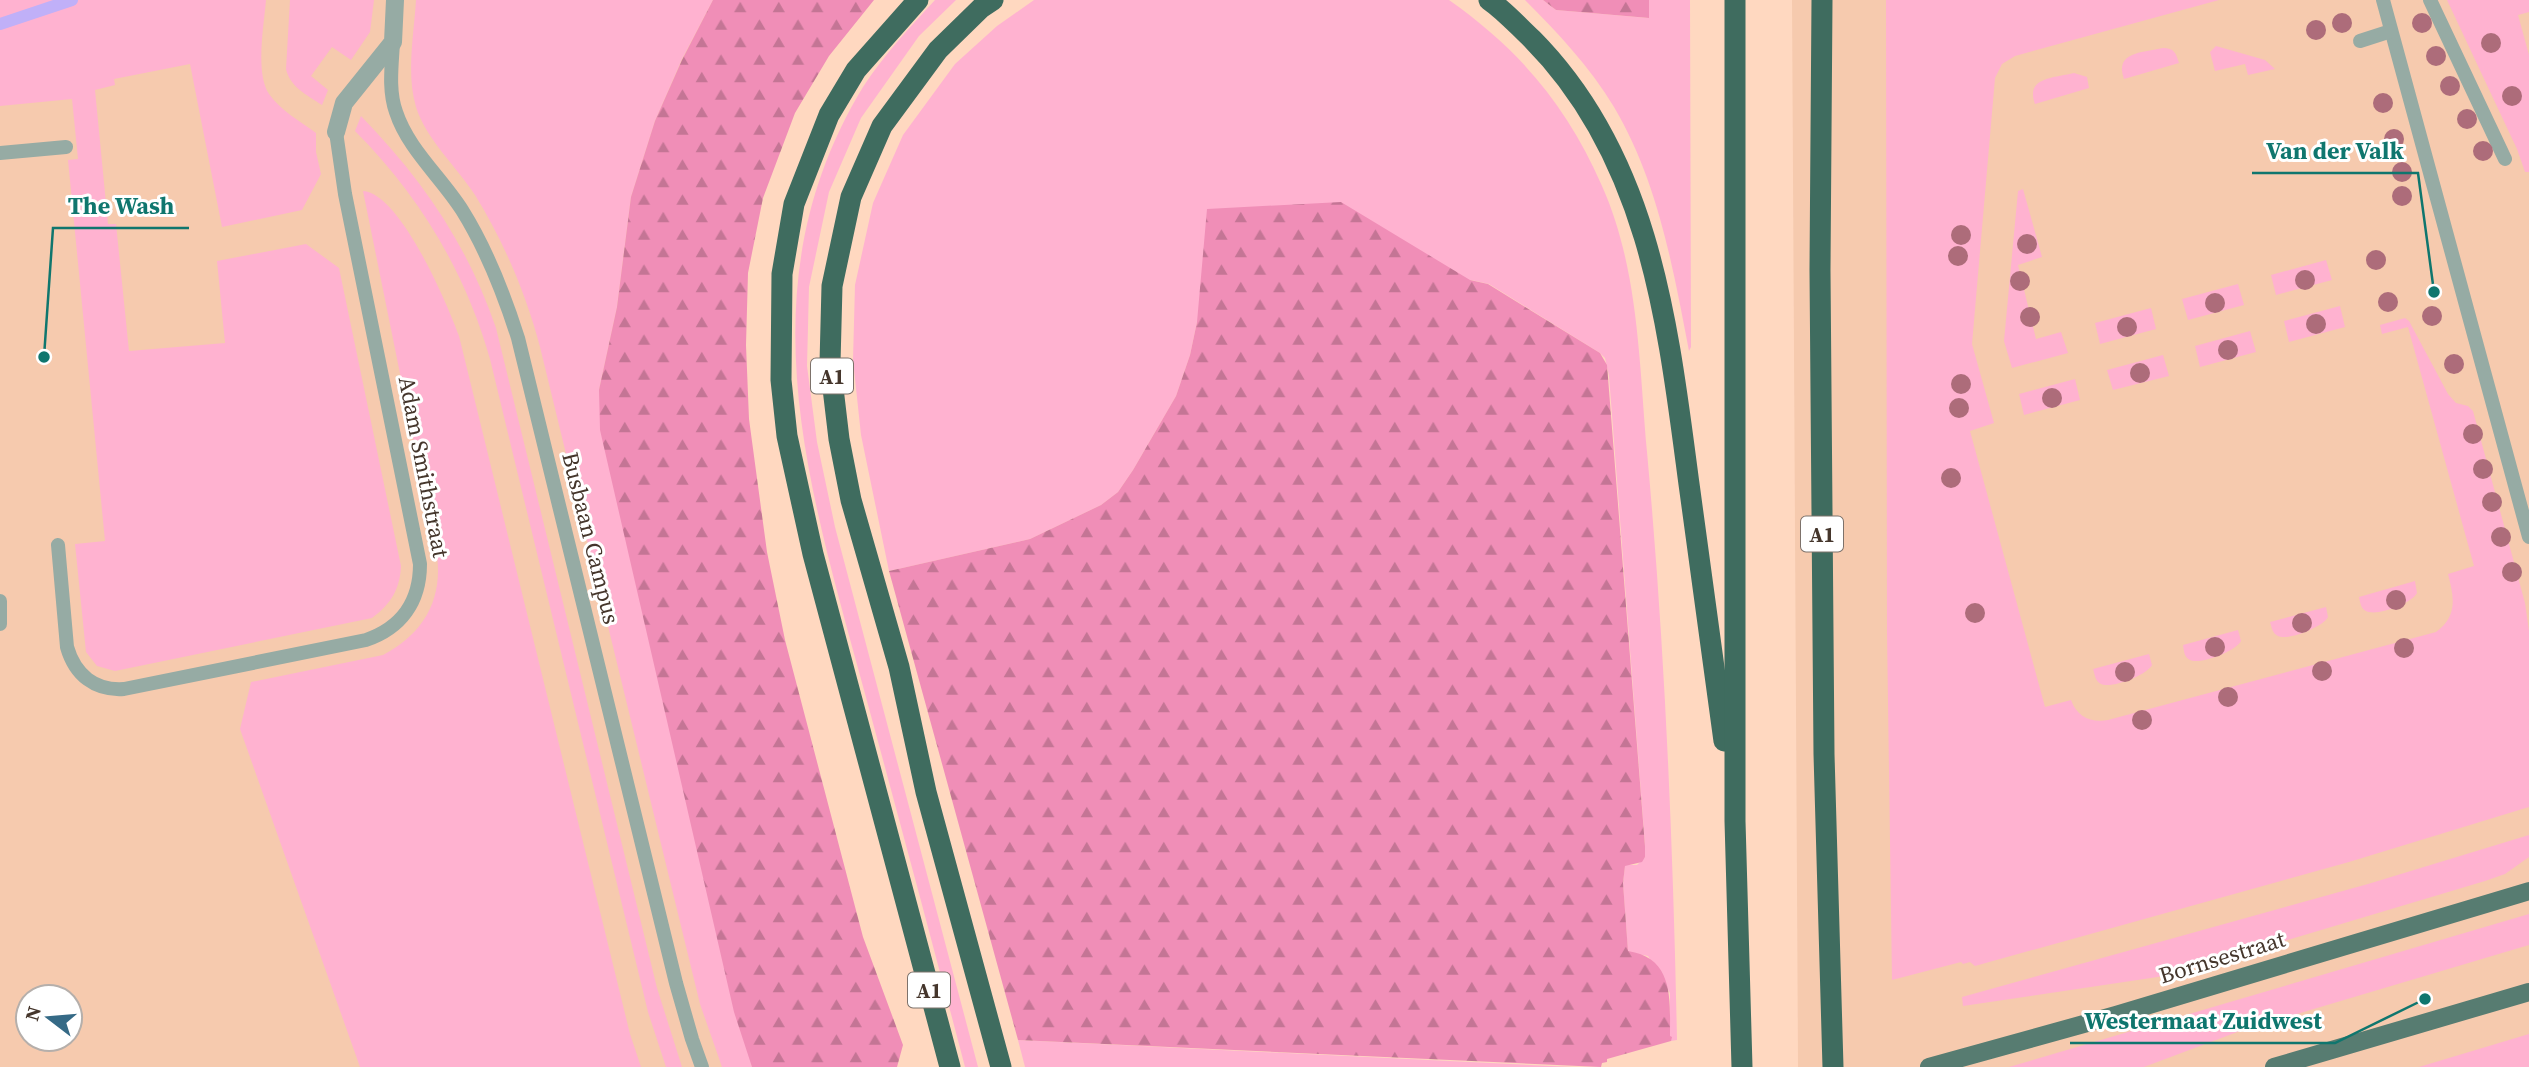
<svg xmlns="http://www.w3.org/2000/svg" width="2529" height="1067" font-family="'Source Serif 4',serif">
	<defs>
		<pattern id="forest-firs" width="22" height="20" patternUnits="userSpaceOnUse" patternTransform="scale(1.75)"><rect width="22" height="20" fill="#f08eb7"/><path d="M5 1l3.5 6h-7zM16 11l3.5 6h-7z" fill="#c47595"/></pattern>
	</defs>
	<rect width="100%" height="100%" fill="#ffd8c0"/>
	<g fill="#f6caae" fill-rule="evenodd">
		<path d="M0,0H862L718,235L722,454L879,1067H0ZM28,997H70V1039H28Z"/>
		<polygon points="1792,0 2529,0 2529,1067 1798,1067"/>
	</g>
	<g fill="#ffb2d0">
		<path d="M0,0H266C264,25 255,73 269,94C280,110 301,122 316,133V152L321,174L302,210L222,227L190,64L114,79L115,85L95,90L108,224H116L129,351L225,343L217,261L306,244L339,268L401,566C400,589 391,604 372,618L115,671L97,666L86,652L75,544L105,541L68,160L78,159L72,99L0,106Z"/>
		<path d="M290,0H374L370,32L351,60L332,47L311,76L328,90L322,105C307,95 290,87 286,69Z"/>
		<path d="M416,0H713L682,59L655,121L631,197L617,307L599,390L752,1067H722L700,1004L540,347C526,294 504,242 475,195C456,166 426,139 416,107C406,74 414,34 416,0Z"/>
		<path d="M935,0H956L919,36L861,118L829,192L809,287L807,366L817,442L835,527L978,1067H965C932,941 898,815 864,690C808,484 743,285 863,87C883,56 910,27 935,0Z"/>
		<path d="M1034,0H1449C1520,50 1567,106 1602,186C1639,269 1639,363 1647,452C1665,648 1673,843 1677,1040L1671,1041L1670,1037V993L1648,956L1628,952L1623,884L1625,865H1637L1645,857V845L1609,376L1605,358L1600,353L1489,284L1471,280L1197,322L1190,355L1176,396L1133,470L1118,492L1101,505L1030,539L889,571L861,435L853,360L855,285L873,203L903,135L955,64L997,26Z"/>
		<path d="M1525,0H1543L1556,10L1648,18L1649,0H1690L1691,347L1689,351C1673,268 1658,181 1614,107C1590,67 1558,33 1525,0Z"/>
		<path d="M1886,0H2219L2015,56L2002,64L1995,78L1972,344L1994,423L1970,431L2045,707L2071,700C2077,717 2091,723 2108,720L2436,632C2458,616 2454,597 2448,574L2474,566L2408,327L2382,334L2380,325L2405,318L2409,321L2448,394L2456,403L2468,406L2473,411L2525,603L2529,631V807L2349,862L1975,966L1970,962L1963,964L1961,962L1892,980L1887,632Z"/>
		<polygon points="2447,0 2529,0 2529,12 2518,15 2529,55 2529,172 2525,172 2517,149"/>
		<polygon points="2216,46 2265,60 2275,69 2248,75 2245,64 2215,71 2210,52"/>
		<path d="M2163,48C2174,48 2176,53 2179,63L2124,79C2114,51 2143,53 2163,48Z"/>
		<path d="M2074,73L2087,77L2089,88L2035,104C2025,77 2054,78 2074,73Z"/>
		<path d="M361,116C423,180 467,244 496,328L657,988L682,1067H666L648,1012L490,359C465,271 419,195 355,131Z"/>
		<polygon points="2023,189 2042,257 2018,265 2036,339 2061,332 2068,353 2012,368 2004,341 2018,191"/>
		<path d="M363,191C400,193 447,303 459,336L630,1034L641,1067H360L240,729L251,682L383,655C422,635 443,601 437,556Z"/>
		<polygon points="2326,260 2332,280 2276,295 2271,275"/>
		<polygon points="2238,284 2244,305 2188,320 2182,299"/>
		<polygon points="2340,306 2345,327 2289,342 2284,321"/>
		<polygon points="2151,308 2156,329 2100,344 2095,323"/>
		<polygon points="2250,331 2256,352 2200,367 2195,346"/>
		<polygon points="2163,355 2169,376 2113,390 2107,370"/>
		<polygon points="2075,379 2080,400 2024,415 2019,394"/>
		<path d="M2415,581L2417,593C2412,603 2377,617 2366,611C2361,609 2360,602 2359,597Z"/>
		<path d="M2326,607L2328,617C2323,627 2288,641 2278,636C2272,633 2272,628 2270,622Z"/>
		<path d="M2238,630L2241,641C2236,651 2201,665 2190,660C2184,657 2184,651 2183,645Z"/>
		<path d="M2149,654L2152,665C2147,675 2112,689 2101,684C2095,681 2095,675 2093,669Z"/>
		<polygon points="2529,835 2529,857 2505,874 2485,881 2171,975 1963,1006 1962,997 2368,884"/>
		<polygon points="2529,914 2529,945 2240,1031 2144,1067 2009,1067"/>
		<polygon points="2529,1034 2529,1067 2419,1067"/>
		<polygon points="1018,1040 1572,1067 1025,1067"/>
	</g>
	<g fill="url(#forest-firs)">
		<polygon points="713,0 874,0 829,56 795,113 763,198 748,273 746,345 749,419 756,471 767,552 785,640 863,937 903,1045 897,1067 752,1067 734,1012 600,430 599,390 617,307 631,197 655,121 682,60"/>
		<polygon points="1543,0 1649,0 1649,18 1556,10"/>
		<path d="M1341,202L1470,280L1488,284L1600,353L1607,365L1645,846V857L1642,862L1625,866L1623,883L1628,951C1674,958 1670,999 1670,1036L1672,1037L1671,1041L1607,1059V1062L1602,1063L1601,1067L1018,1040L889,571L1030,539L1101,505L1118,492L1133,470L1176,396L1190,355L1197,322L1207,209Z"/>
	</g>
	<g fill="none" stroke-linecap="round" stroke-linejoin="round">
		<polyline stroke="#c0b0f8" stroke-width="12" points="0,24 72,0"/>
		<g stroke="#96aba4" stroke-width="14">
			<polyline points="2383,0 2529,537"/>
			<polyline points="2430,0 2505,159"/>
			<polyline points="2360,41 2391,31"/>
			<path d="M393,42C392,64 388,90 396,112C408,149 441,177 462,210C487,250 504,294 518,338L676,983L692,1039L702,1067"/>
			<polyline points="0,153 66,147"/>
			<path d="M58,545L67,647C75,675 95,691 124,689L366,640C401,628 420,602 420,564L345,194L336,132"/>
			<polyline points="0,601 0,624"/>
		</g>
		<polyline stroke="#96aba4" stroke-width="18" points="336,132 344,103 393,42 395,0"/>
		<g stroke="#577c71" stroke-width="18">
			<polyline points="1929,1067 2116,1015 2529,891"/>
			<polyline points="2274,1067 2529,992"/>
		</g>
		<g stroke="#3f6c5f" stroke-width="21">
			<polyline points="918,0 856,70 829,115 794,204 782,274 781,380 787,436 813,554 950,1067"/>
			<polyline points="993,0 981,8 938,50 882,126 851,197 832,286 830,363 839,439 851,500 899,667 926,792 1001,1067"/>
			<path d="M1489,0C1505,11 1518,26 1532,39C1651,159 1668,326 1689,484C1701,570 1712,656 1724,741"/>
			<polyline points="1735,0 1735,821 1742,1067"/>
			<polyline points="1822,0 1820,270 1824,754 1833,1067"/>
		</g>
	</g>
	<g fill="#ad6c7a">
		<circle cx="2342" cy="23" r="10"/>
		<circle cx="2422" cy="23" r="10"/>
		<circle cx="2316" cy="30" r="10"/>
		<circle cx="2491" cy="43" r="10"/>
		<circle cx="2436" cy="56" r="10"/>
		<circle cx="2450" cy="86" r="10"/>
		<circle cx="2512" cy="96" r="10"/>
		<circle cx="2383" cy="103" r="10"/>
		<circle cx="2467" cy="119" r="10"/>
		<circle cx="2394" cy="139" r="10"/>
		<circle cx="2483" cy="151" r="10"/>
		<circle cx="2402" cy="172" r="10"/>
		<circle cx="2402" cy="196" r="10"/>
		<circle cx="1961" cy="235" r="10"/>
		<circle cx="2027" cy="244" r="10"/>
		<circle cx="1958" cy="256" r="10"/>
		<circle cx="2376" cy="260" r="10"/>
		<circle cx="2305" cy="280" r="10"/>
		<circle cx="2020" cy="281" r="10"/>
		<circle cx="2388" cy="302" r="10"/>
		<circle cx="2215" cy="303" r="10"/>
		<circle cx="2432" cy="316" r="10"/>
		<circle cx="2030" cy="317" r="10"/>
		<circle cx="2316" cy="324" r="10"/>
		<circle cx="2127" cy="327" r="10"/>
		<circle cx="2228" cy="350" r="10"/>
		<circle cx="2454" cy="364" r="10"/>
		<circle cx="2140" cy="373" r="10"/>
		<circle cx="1961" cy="384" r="10"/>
		<circle cx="2052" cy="398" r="10"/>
		<circle cx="1959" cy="408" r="10"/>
		<circle cx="2473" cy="434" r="10"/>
		<circle cx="2483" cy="469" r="10"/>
		<circle cx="1951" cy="478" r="10"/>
		<circle cx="2492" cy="502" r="10"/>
		<circle cx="2501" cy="537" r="10"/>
		<circle cx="2512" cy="572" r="10"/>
		<circle cx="2396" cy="600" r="10"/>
		<circle cx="1975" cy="613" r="10"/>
		<circle cx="2302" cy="623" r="10"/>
		<circle cx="2215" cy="647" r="10"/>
		<circle cx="2404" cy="648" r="10"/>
		<circle cx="2322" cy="671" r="10"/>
		<circle cx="2125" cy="672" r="10"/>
		<circle cx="2228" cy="697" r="10"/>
		<circle cx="2142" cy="720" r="10"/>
	</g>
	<g text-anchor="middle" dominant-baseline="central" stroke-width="6" stroke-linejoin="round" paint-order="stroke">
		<g fill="#fff" stroke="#7d726b" stroke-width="2">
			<rect x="811" y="358.5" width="42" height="35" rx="5"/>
			<rect x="1801" y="516.5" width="42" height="35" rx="5"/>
			<rect x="908" y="972.5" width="42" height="35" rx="5"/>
		</g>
		<g font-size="21" font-weight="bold" fill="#45362c">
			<text x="832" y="376">A1</text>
			<text x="1822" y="534">A1</text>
			<text x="929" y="990">A1</text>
		</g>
		<g font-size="23" fill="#45362c" stroke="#fff">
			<text transform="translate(424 467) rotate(79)">Adam Smithstraat</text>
			<text transform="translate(591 538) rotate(76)">Busbaan Campus</text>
			<text transform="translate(2222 957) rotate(-17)">Bornsestraat</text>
		</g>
	</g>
	<path fill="none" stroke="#0f766e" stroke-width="2.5" d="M2434 292L2418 173H2252M44 357L53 228H189M2425 999L2335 1043H2070"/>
	<g fill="#0f766e" stroke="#fff" stroke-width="2.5">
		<circle cx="2434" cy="292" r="7"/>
		<circle cx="44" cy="357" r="7"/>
		<circle cx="2425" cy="999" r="7"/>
	</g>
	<g font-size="24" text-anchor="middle" font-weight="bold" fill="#0f766e" stroke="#fff" stroke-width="6" stroke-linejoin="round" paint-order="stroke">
		<text x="2335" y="159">Van der Valk</text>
		<text x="121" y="214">The Wash</text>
		<text x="2203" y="1029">Westermaat Zuidwest</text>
	</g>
	<g transform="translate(49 1018) rotate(286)"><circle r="33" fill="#ffffff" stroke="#b5afab" stroke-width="2"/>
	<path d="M0-5L12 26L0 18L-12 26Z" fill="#356a86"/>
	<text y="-10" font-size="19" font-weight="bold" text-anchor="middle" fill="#45362c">N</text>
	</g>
</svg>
